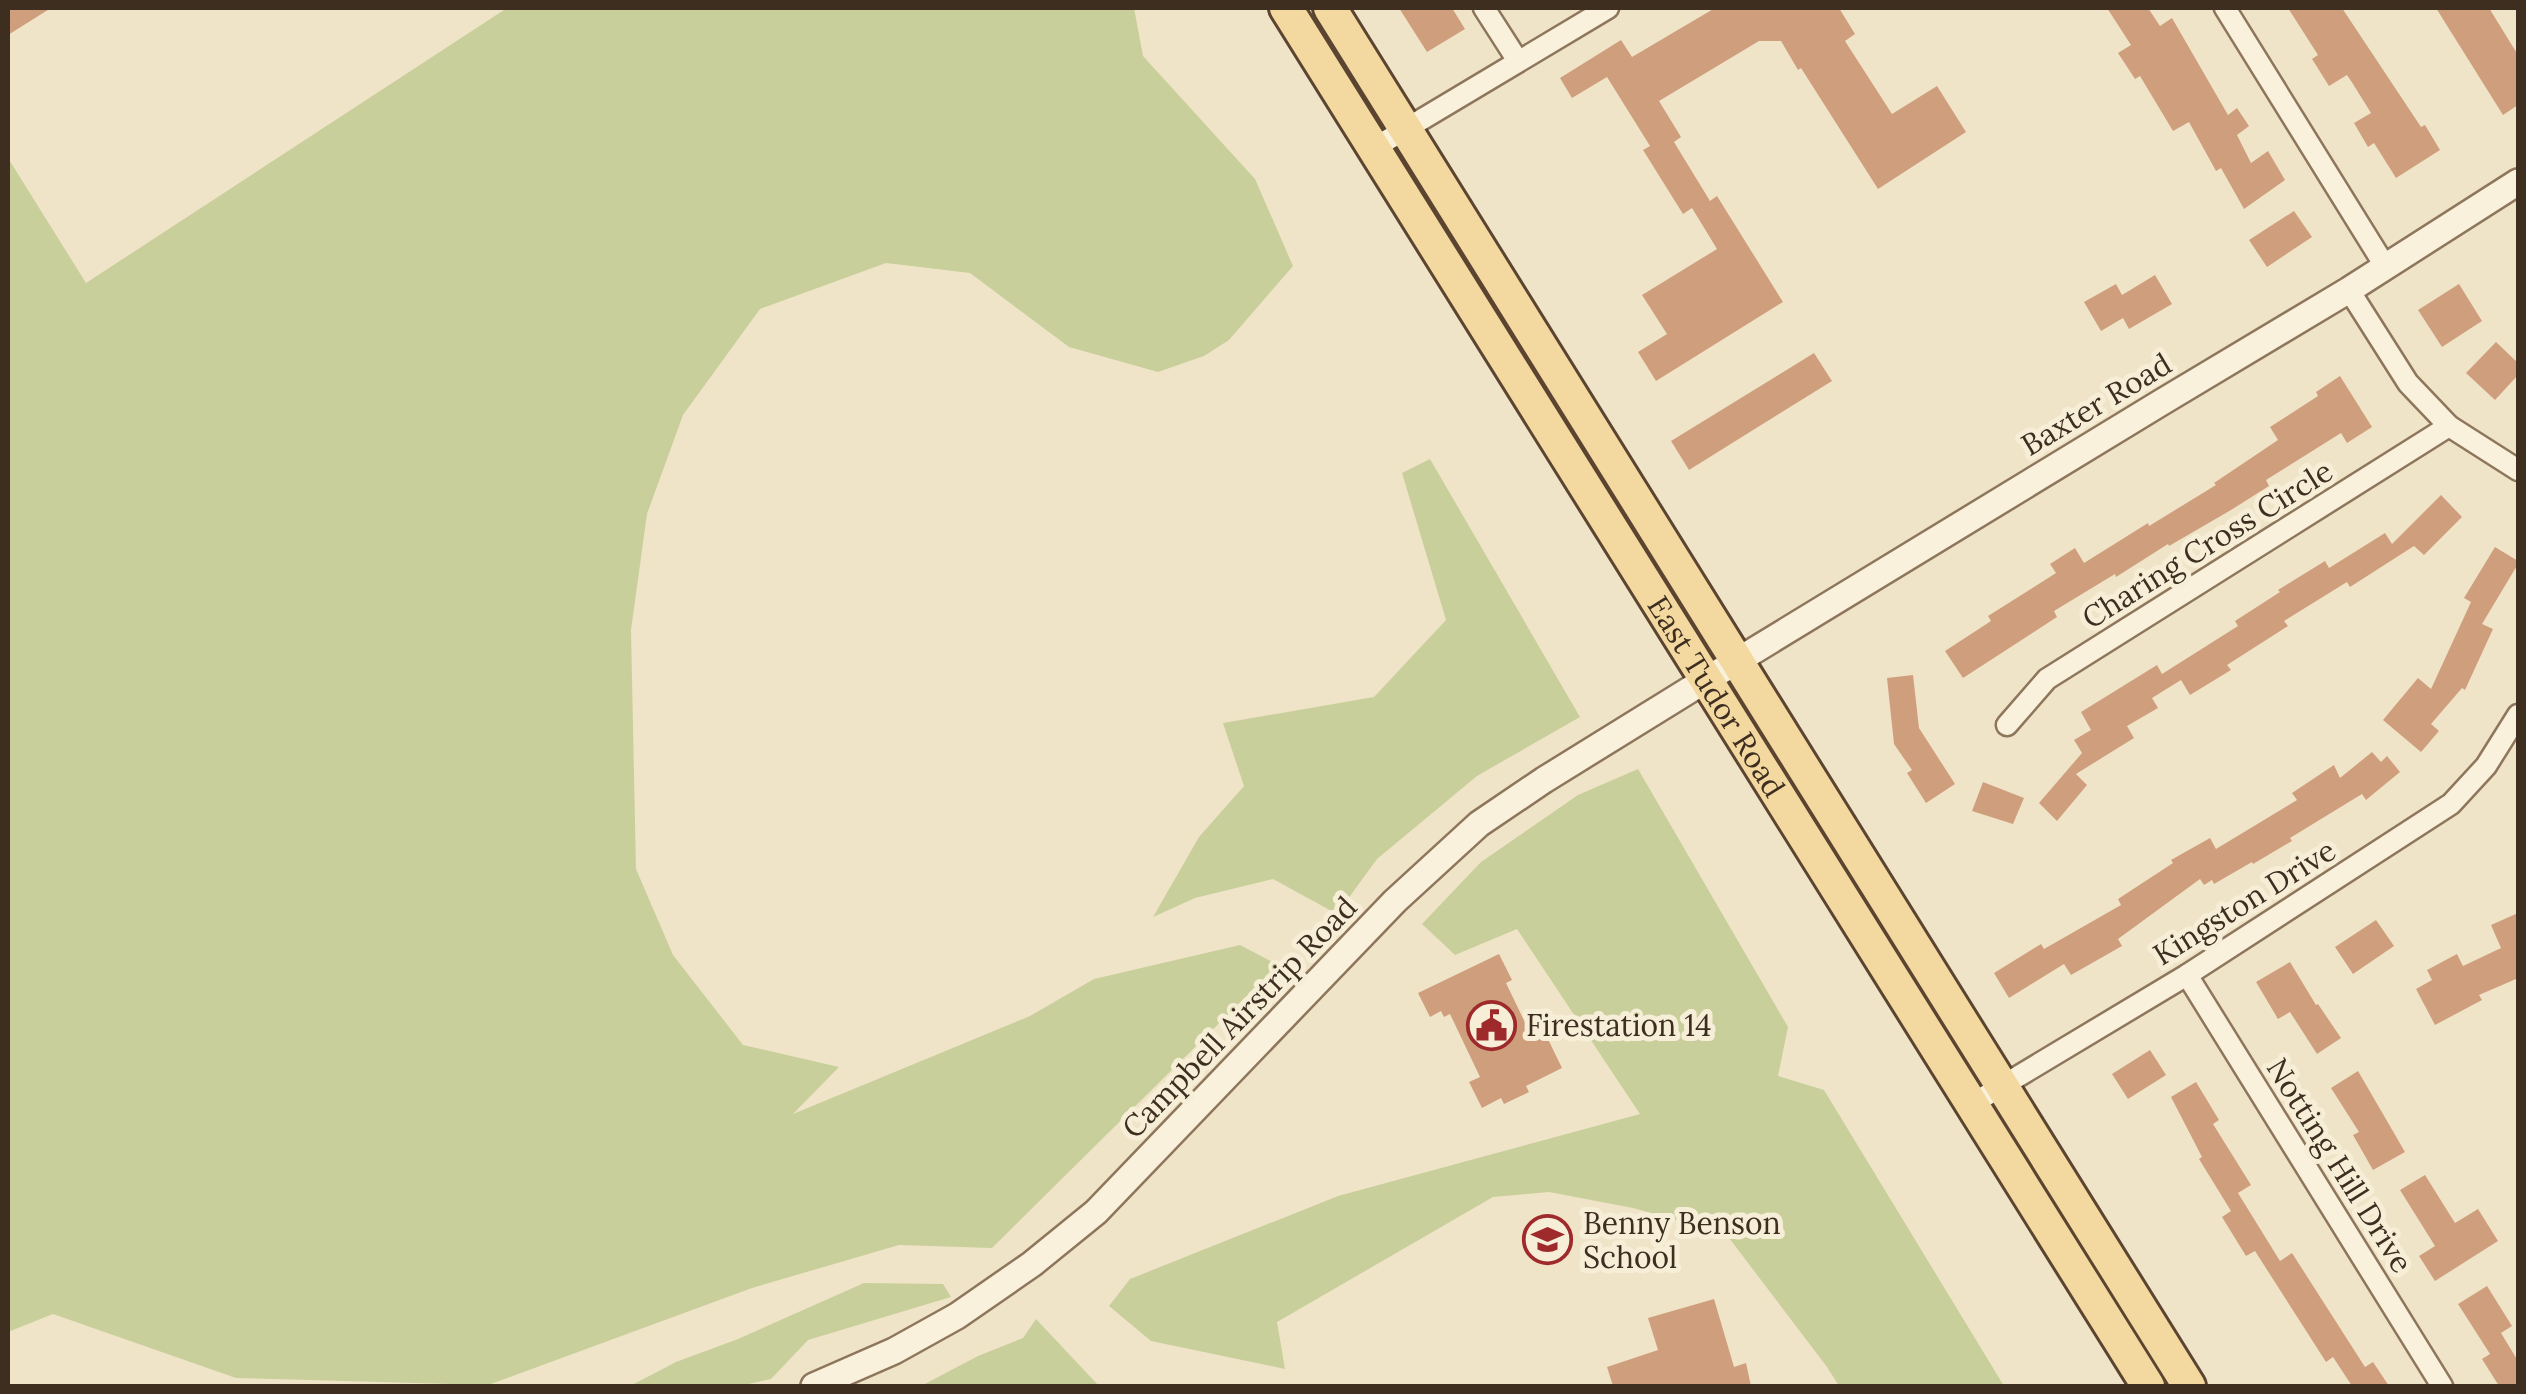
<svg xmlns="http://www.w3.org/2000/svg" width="2526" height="1394" font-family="Lora,serif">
	<rect width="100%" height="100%" fill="#f0e4c8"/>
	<g fill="#c9cf9b">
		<polygon points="507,8 1134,8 1143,56 1255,179 1293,266 1229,340 1204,356 1158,372 1069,347 970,273 886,263 760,309 683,415 647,514 631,630 636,869 673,955 743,1045 839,1067 793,1114 1030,1016 1094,979 1240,945 1278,965 992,1248 899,1245 752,1288 488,1385 236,1378 53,1314 8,1332 8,158 86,283"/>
		<polygon points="1430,459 1580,717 1477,776 1377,859 1337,914 1273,879 1195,898 1153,917 1199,837 1244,786 1223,723 1374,697 1446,620 1402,473"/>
		<polygon points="1638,769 1788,1027 1778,1076 1824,1090 2004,1386 1839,1386 1827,1367 1726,1234 1633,1208 1549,1192 1493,1197 1277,1322 1285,1369 1151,1341 1109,1306 1130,1279 1338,1196 1640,1114 1517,929 1455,955 1422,924 1481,862 1578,795"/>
		<polygon points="864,1283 943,1284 951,1297 808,1340 771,1379 740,1386 630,1386 676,1362 738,1339"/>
		<polygon points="1036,1319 1099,1386 1103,1386 921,1386 978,1356 1023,1338"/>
	</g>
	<g fill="#cf9f7d">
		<polygon points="8,8 51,8 8,35"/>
		<polygon points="1399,8 1452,8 1465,29 1427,52"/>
		<polygon points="1715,8 1839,8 1855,34 1845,41 1892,114 1937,86 1966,132 1878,189 1801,68 1798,70 1781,41 1759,41 1659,101 1681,137 1674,142 1710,201 1717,196 1783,302 1656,381 1638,352 1667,334 1642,295 1717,249 1692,208 1683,214 1643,150 1650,146 1607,77 1572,98 1560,78 1621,40 1632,57"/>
		<polygon points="2107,8 2148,8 2160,26 2172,18 2228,115 2237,108 2249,126 2237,135 2251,163 2268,151 2285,180 2244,209 2221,168 2216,171 2189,122 2173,131 2140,76 2135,79 2118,53 2131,45"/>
		<polygon points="2288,8 2342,8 2421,127 2425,125 2440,150 2396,178 2374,143 2368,147 2354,123 2371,113 2353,84 2347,75 2329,86 2312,59 2318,55"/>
		<polygon points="2436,8 2489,8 2518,55 2518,105 2503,115"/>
		<polygon points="2294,211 2312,237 2267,267 2249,240"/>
		<polygon points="2155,275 2172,304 2129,329 2123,318 2101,331 2084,302 2116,284 2122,295"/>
		<polygon points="2459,284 2482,321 2442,347 2418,310"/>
		<polygon points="2496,342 2518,363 2518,375 2495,400 2466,373"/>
		<polygon points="1814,353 1832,381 1689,470 1671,441"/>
		<polygon points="2340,376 2372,427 2347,443 2341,433 2266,480 2269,486 2231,510 2169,546 2168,544 2116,577 2115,574 2054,611 2057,617 1963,678 1945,651 1991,621 1988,616 2056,573 2050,564 2075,548 2084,563 2148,523 2149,526 2216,485 2214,483 2278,440 2270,427 2318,396 2316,392"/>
		<polygon points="2441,495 2462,517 2424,555 2414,546 2350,587 2347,582 2284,621 2288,626 2227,665 2231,670 2190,695 2181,680 2152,698 2158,708 2127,726 2134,738 2076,774 2087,785 2057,821 2039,803 2082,753 2074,740 2091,730 2081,712 2157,665 2162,674 2238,626 2235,621 2280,592 2278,590 2325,561 2329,568 2385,533 2392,544"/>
		<polygon points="2495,547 2518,561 2518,564 2482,624 2493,629 2465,690 2462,688 2431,724 2439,731 2421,752 2383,720 2418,678 2431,689 2471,602 2464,598"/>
		<polygon points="1913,675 1919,728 1955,784 1926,803 1907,773 1912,770 1894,744 1887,678"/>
		<polygon points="2372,752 2381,762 2387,756 2400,772 2366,800 2362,794 2290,838 2292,841 2253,864 2252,862 2214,884 2212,880 2204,885 2200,879 2118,939 2122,946 2071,975 2064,964 2009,998 1994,973 2041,944 2044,949 2121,905 2118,899 2173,863 2171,860 2210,838 2216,849 2297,800 2292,793 2334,765 2340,778"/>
		<polygon points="1983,782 2024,798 2013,824 1972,811"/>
		<polygon points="2518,913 2518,986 2516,979 2479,995 2482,1000 2435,1025 2416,989 2432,980 2427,970 2457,954 2463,966 2501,948 2491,925"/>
		<polygon points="2376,920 2394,946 2353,974 2335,947"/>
		<polygon points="1499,954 1512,980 1506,983 1533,1039 1545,1033 1562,1068 1526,1086 1529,1092 1504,1104 1501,1098 1482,1108 1469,1082 1480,1077 1450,1014 1444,1017 1441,1011 1430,1017 1418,993"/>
		<polygon points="2290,962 2316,1005 2318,1004 2341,1038 2317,1054 2290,1012 2278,1019 2256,982"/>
		<polygon points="2150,1050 2166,1075 2128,1099 2112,1074"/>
		<polygon points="2358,1071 2405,1152 2373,1170 2353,1135 2359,1132 2331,1088"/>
		<polygon points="2196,1082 2219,1120 2213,1124 2251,1185 2238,1193 2280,1261 2292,1253 2365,1367 2373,1362 2389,1386 2352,1386 2333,1357 2326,1362 2255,1251 2246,1256 2222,1217 2231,1211 2199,1159 2202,1157 2171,1097"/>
		<polygon points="2425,1175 2455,1223 2478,1209 2498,1241 2435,1281 2419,1256 2435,1246 2400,1190"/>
		<polygon points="2487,1286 2512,1326 2501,1333 2518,1361 2518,1386 2499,1386 2482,1359 2490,1354 2458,1304"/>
		<polygon points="1714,1299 1734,1367 1746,1363 1751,1386 1613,1386 1607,1367 1658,1350 1648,1318"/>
	</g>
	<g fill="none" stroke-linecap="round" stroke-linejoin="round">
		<defs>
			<g id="minor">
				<polyline points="1484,8 1518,61"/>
				<polyline points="2225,8 2385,266"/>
				<polyline points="1374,148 1608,8"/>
				<polyline points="2349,290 2408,383 2449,426 2518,470"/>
				<polyline points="2007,725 2047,679 2449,426"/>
				<polyline points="2187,975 2442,1386"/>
				<polyline points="1972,1104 2187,975 2451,804 2486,766 2518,715"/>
			</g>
			<polyline id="tertiary" points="814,1386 894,1351 957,1316 1032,1264 1096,1212 1395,901 1479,824 1544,780 1691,689 2162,402 2349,290 2518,182"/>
			<g id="primary">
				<path id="s1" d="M1286,8L2148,1386"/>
				<polyline points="1330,8 2189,1386"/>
			</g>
		</defs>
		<use href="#minor" stroke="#8d765c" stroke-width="25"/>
		<use href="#tertiary" stroke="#8d765c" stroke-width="30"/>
		<use href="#primary" stroke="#5b4430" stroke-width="38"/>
		<use href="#minor" stroke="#faf1dc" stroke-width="20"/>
		<use href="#tertiary" stroke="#faf1dc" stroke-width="25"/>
		<use href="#primary" stroke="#f3d9a0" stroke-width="32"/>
	</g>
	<defs>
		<symbol id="civic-ring" viewBox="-11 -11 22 22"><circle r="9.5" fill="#f7eed8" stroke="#9e2a2b" stroke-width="1.5"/><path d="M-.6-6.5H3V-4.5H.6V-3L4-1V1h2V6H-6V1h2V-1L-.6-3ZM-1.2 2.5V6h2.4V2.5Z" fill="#9e2a2b"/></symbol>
		<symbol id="school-ring" viewBox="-11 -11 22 22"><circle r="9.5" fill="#f7eed8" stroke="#9e2a2b" stroke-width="1.5"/><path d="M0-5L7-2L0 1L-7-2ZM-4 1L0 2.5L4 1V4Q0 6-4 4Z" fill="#9e2a2b"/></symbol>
	</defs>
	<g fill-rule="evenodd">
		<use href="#civic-ring" x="1464" y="998" width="55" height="55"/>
		<use href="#school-ring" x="1520" y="1212" width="55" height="55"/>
	</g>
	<g text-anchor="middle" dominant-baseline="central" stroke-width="10" stroke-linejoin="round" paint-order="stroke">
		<g font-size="30" fill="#3d2e20" stroke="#f7eed8">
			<text transform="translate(2096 404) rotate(-31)">Baxter Road</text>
			<text transform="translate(2207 544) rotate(-32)">Charing Cross Circle</text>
			<text stroke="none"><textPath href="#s1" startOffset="812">East Tudor Road</textPath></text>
			<text transform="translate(2244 902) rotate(-32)">Kingston Drive</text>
			<text transform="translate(1239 1017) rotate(-46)">Campbell Airstrip Road</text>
			<text transform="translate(2340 1165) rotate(58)">Notting Hill Drive</text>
		</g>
		<g font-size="30" fill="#3d2e20" stroke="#f7eed8" text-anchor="start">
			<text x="1526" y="1025">Firestation 14</text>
			<text x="1583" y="1223">Benny Benson<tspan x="1583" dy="34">School</tspan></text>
		</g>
	</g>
	<rect width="2526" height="1394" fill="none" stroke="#3d2e20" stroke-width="20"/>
</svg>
